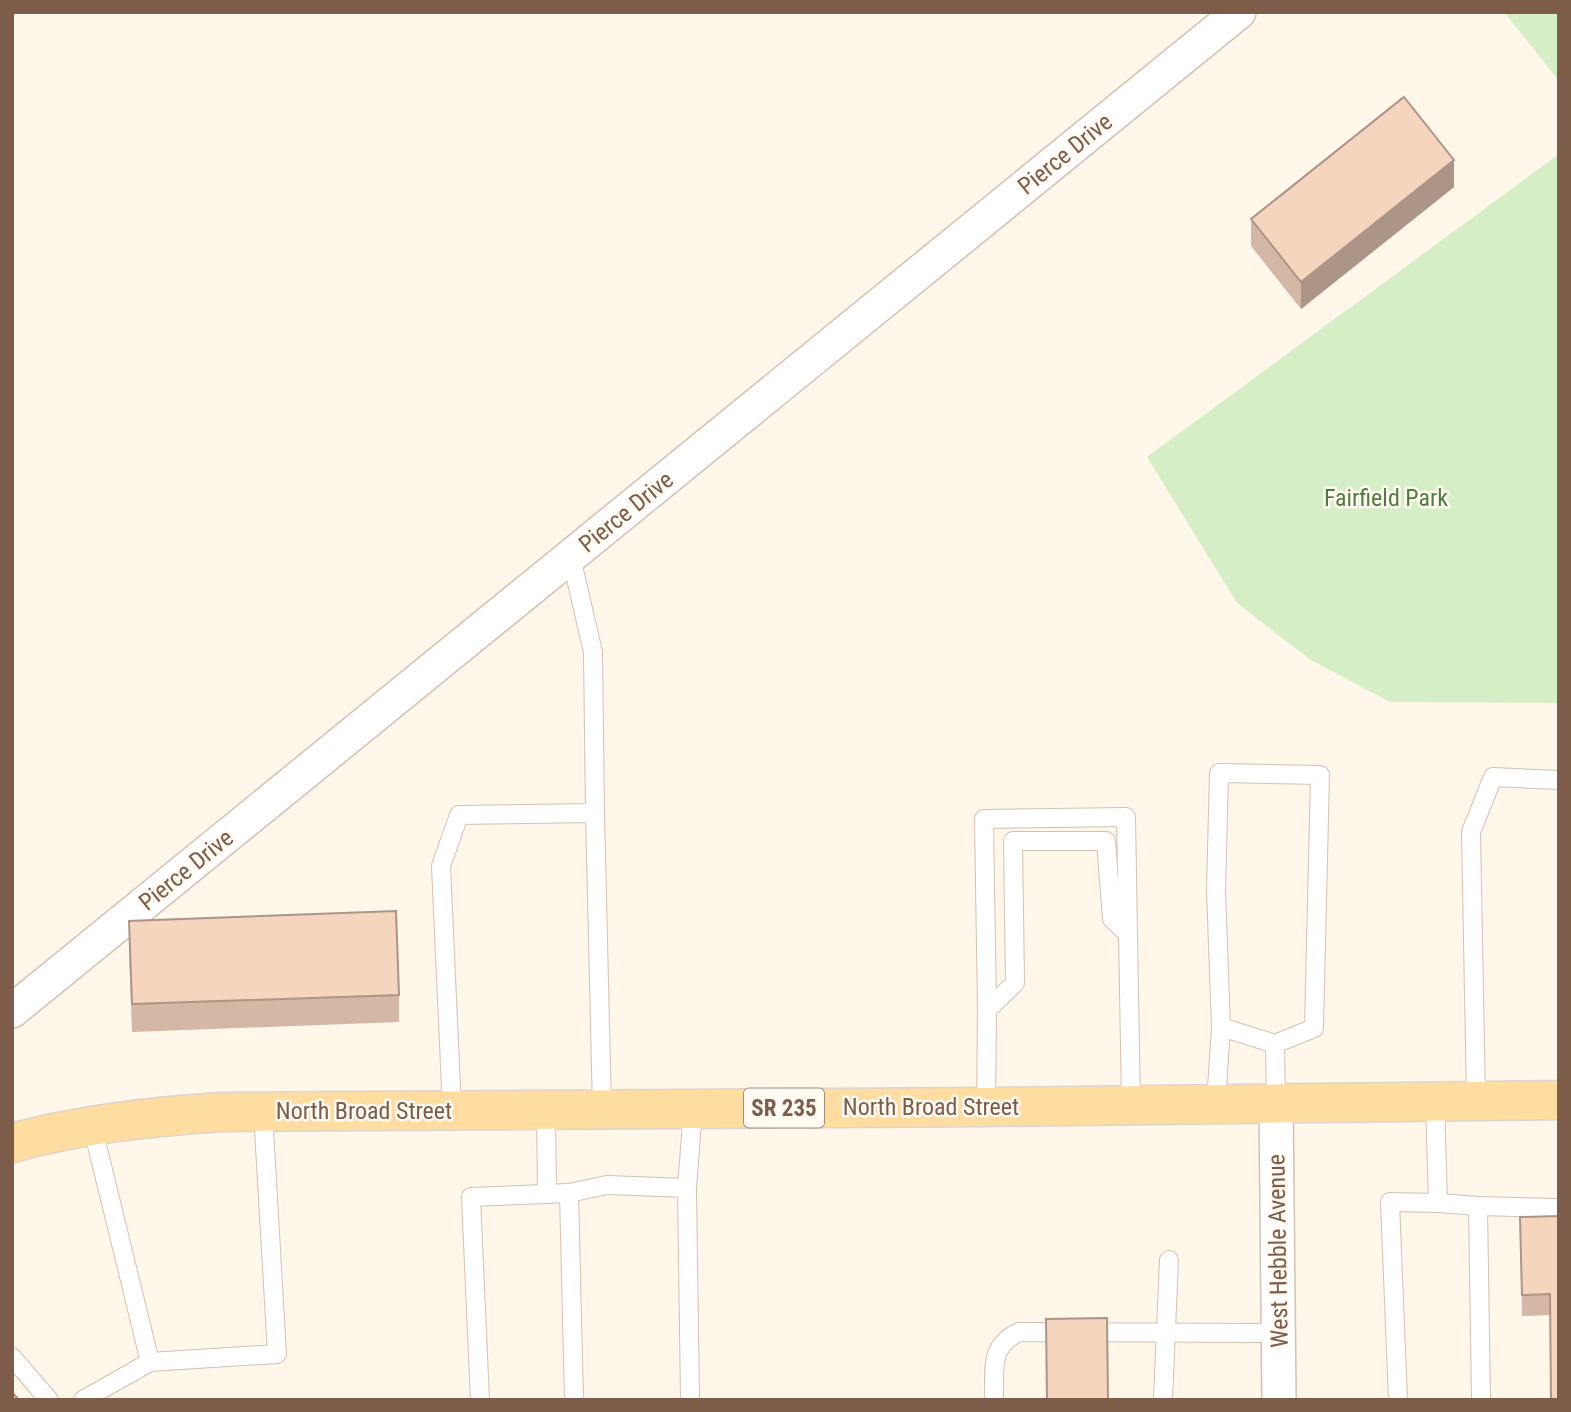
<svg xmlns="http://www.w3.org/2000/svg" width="1571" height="1412" font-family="'Roboto Condensed',sans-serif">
	<rect width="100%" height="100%" fill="#fef7ea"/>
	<g fill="#d6eec6">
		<polygon points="1504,12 1559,12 1559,81"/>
		<polygon points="1559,154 1559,703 1390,702 1311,660 1237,603 1147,457"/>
	</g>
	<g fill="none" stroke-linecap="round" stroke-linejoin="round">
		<defs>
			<g id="service">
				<polyline points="571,557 593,652 595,813"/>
				<polyline points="987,1010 1015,983 1013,841 1106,841 1112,919 1128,934"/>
				<polyline points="1275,1044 1276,1102"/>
				<polyline points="1476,1100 1471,832 1493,777 1559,780"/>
				<polyline points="1216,1103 1221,1027 1216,890 1219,773 1320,775 1314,1028 1275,1044 1221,1027"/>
				<polyline points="986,1107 987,1010 984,819 1126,817 1131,1105"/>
				<polyline points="546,1109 547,1193"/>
				<polyline points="452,1110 441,866 459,815 595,813 602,1109"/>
				<polyline points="569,1193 607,1185 687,1188"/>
				<polyline points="1438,1203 1478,1206 1481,1400"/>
				<polyline points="1478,1206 1559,1208"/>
				<polyline points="12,1357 49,1400"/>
				<polyline points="150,1362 277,1354 263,1112"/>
				<polyline points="83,1400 150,1362 92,1125"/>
				<polyline points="480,1400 471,1197 569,1193 574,1400"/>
				<polyline points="690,1400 687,1188 693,1109"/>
				<path d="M994,1400C995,1370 988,1347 1019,1332L1278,1333"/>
				<polyline points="1163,1400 1169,1260"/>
				<polyline points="1398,1400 1390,1202 1438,1203 1435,1101"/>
			</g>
			<g id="minor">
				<polyline points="12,1011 1239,12"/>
				<polyline points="1276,1102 1279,1400"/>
			</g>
			<path id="primary" d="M12,1143C80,1124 151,1117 221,1112L986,1107L1559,1100"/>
		</defs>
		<use href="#service" stroke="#d5c0b1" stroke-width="20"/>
		<use href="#minor" stroke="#d5c0b1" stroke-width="36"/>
		<use href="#primary" stroke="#ddd5d0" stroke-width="41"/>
		<use href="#service" stroke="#fff" stroke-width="18"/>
		<use href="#minor" stroke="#fff" stroke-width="33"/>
		<use href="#primary" stroke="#ffdca0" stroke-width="38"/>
	</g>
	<g fill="#d4b7a4">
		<polygon points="1454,187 1301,309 1251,246 1251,219"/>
		<polygon points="129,921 399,995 399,1022 132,1032 129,948"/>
		<polygon points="1559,1216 1550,1315 1522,1316 1520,1217"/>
	</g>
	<polygon fill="#ac9586" points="1454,160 1454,187 1301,309 1301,282"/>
	<g fill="#f6d5bf" stroke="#ac9586" stroke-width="2">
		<polygon points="1404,97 1454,160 1301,282 1251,219"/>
		<polygon points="396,911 399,995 132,1004 129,921"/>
		<polygon points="1559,1216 1559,1400 1551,1400 1550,1294 1522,1295 1520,1217"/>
		<polygon points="1107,1318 1108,1400 1047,1400 1046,1319"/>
		<polygon points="12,1392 19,1400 12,1400"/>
	</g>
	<g text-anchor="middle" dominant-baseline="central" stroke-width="5" stroke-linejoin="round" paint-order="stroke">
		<rect fill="#fffaf2" stroke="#a48b7c" stroke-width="2" x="744" y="1088.5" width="80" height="39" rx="5"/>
		<g font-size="23" font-weight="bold" fill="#7d5c4a">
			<text x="784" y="1108">SR 235</text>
		</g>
		<g font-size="24" fill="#7d5c4a" stroke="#fffaf2">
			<text transform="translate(1065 154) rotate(-39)">Pierce Drive</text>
			<text transform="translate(626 512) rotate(-39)">Pierce Drive</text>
			<text transform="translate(186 870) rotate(-39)">Pierce Drive</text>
			<text x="931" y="1107">North Broad Street</text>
			<text x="364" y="1111">North Broad Street</text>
			<text transform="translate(1278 1251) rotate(-91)">West Hebble Avenue</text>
		</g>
		<g font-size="24" fill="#507d3d" stroke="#fffaf2">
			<text x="1386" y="498">Fairfield Park</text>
		</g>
	</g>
	<rect width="1571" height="1412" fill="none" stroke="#7d5c4a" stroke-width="28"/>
</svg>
